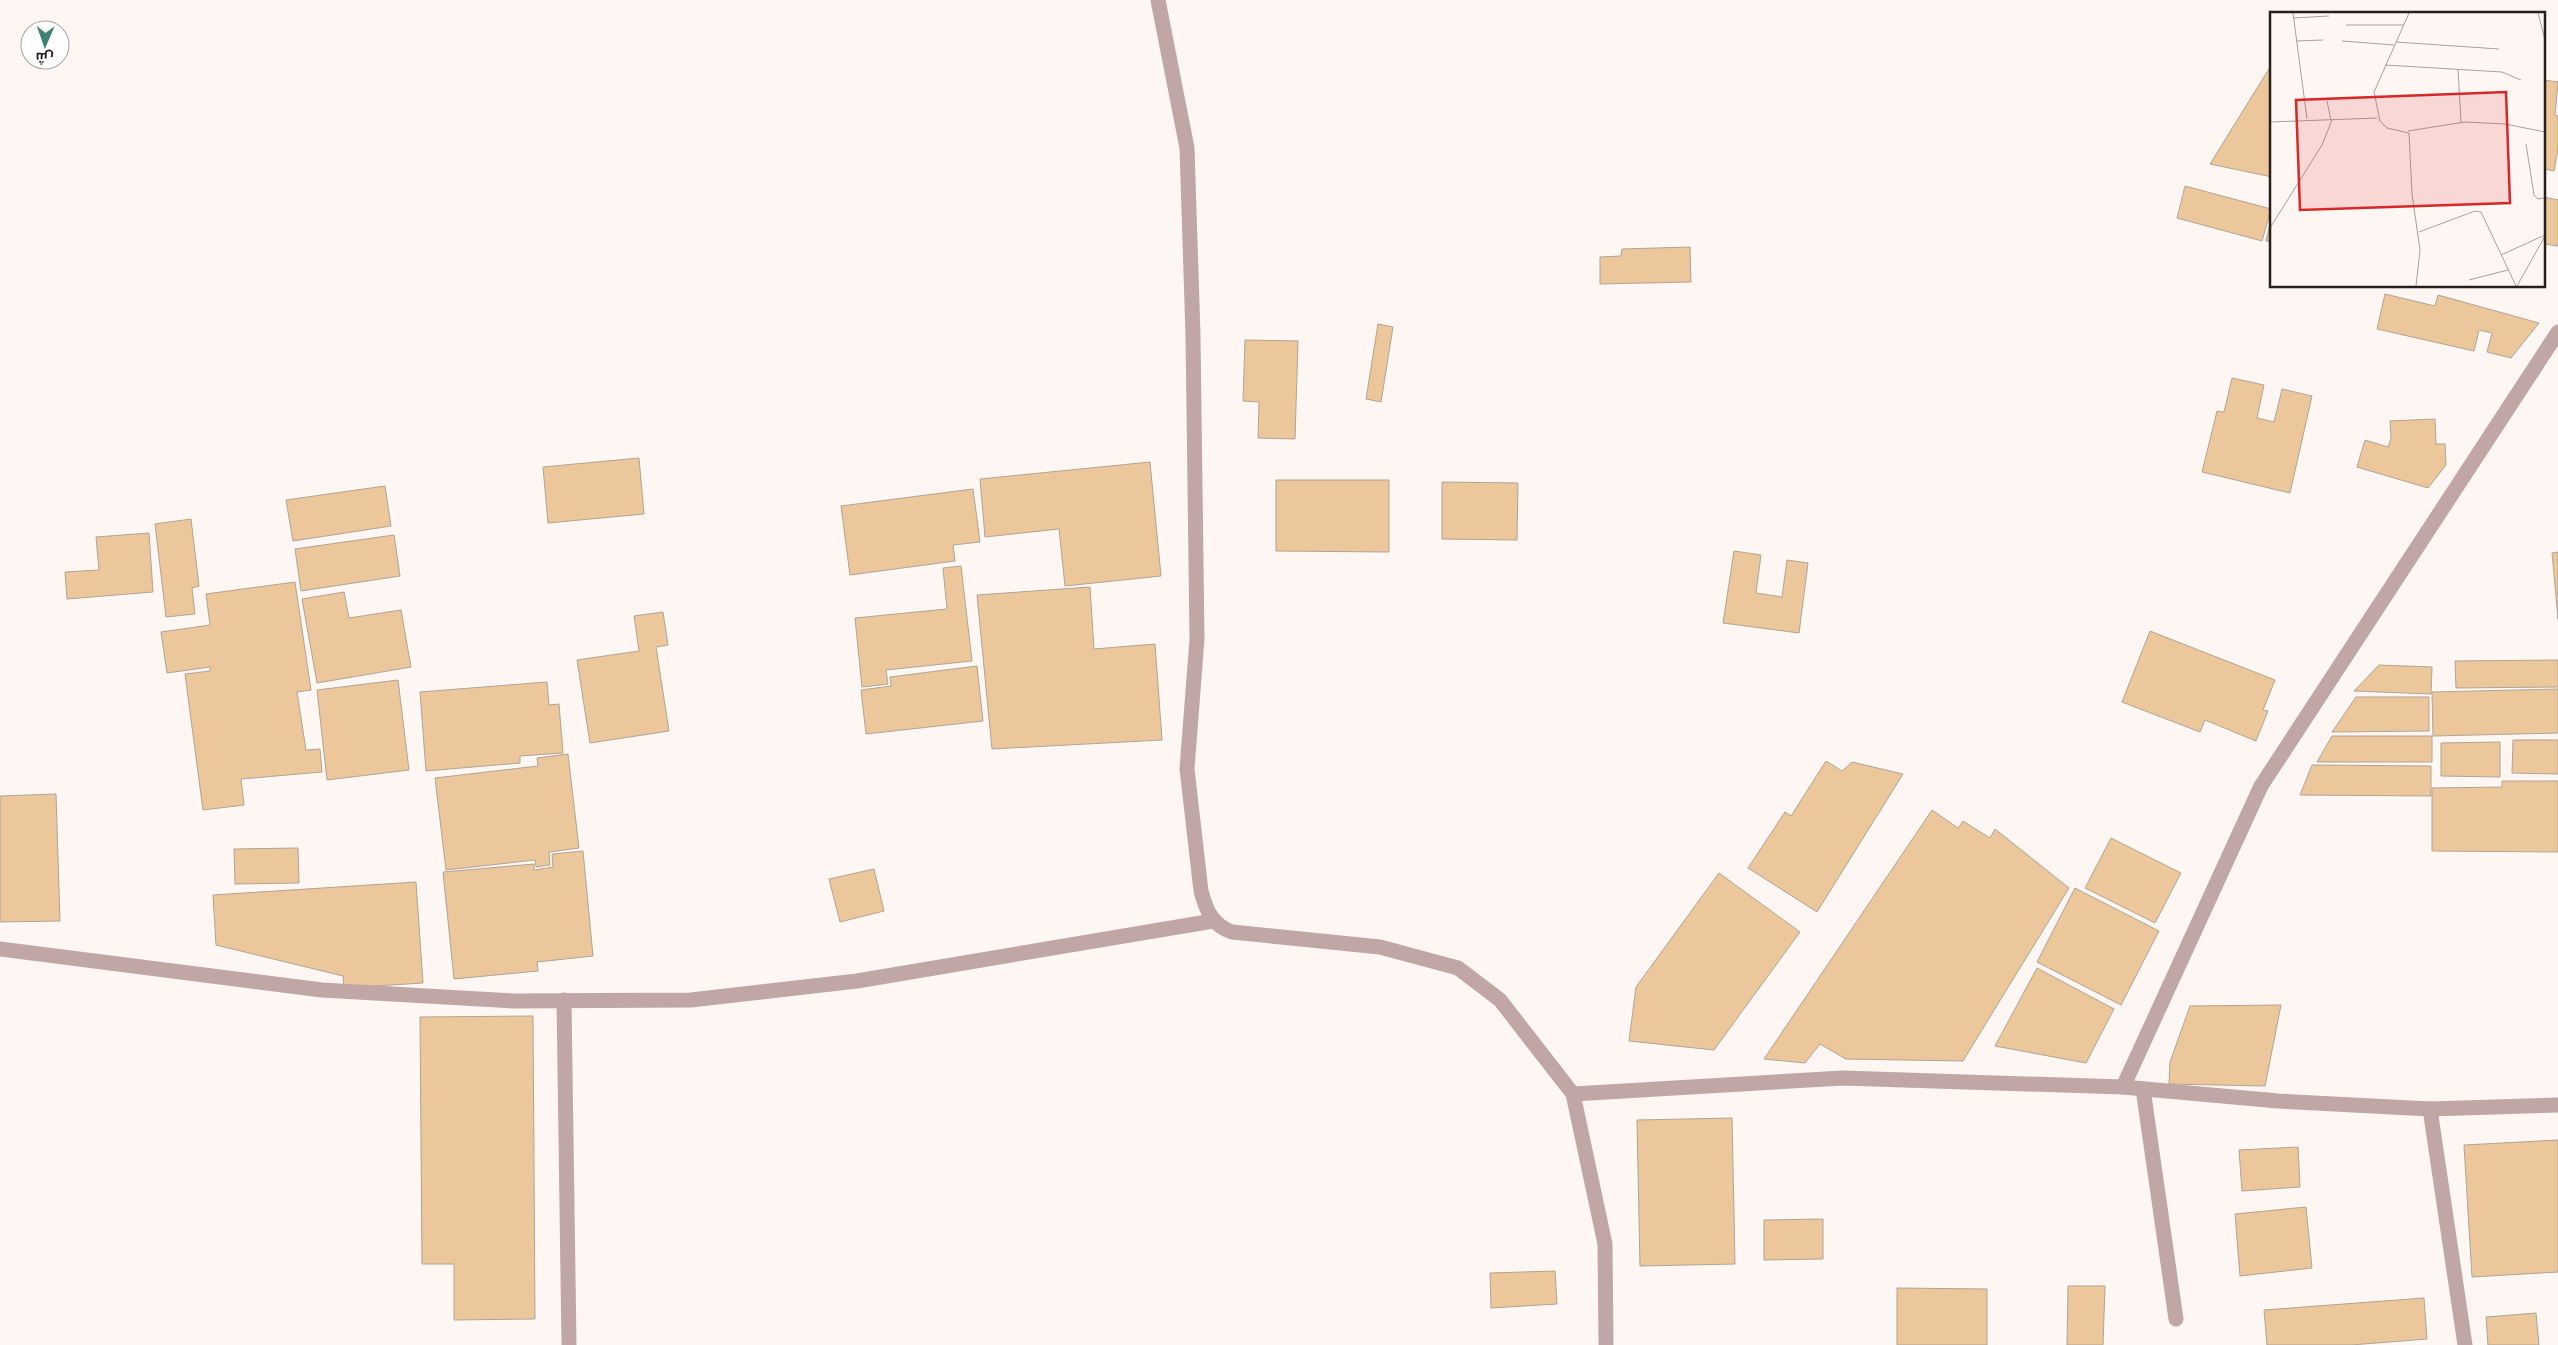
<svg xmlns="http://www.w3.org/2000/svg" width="2558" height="1345" font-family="Quicksand,Cairo,sans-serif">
	<rect width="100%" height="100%" fill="#fef6f2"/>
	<g fill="#ebc79b" stroke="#b1a495">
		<polygon points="2272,64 2272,177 2210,164"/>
		<polygon points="2544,80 2558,82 2555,115 2558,116 2558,149 2554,171 2544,169"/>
		<polygon points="2185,186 2271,209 2262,241 2177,218"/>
		<polygon points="2544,197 2558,200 2558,246 2544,244"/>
		<polygon points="2272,215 2272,242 2266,241"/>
		<polygon points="1690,247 1691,282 1600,284 1600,257 1621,256 1622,249"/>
		<polygon points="2385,294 2435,306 2438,295 2539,323 2511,358 2487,352 2492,333 2479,330 2474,351 2377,329"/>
		<polygon points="1378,324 1393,327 1381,402 1366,399"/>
		<polygon points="1245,340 1298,341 1295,439 1258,438 1259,402 1243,401"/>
		<polygon points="2232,378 2264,385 2257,418 2274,422 2282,389 2312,396 2290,493 2202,472 2217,411 2224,412"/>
		<polygon points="2435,419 2436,444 2445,444 2446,465 2428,488 2357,467 2365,440 2388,447 2391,438 2390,421"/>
		<polygon points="639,458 644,514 548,523 543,467"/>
		<polygon points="1150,462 1161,576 1065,586 1059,529 985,537 980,479"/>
		<polygon points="1276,480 1389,480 1389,552 1276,551"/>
		<polygon points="1442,482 1518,483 1517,540 1442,539"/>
		<polygon points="385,486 391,526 293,541 286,500"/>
		<polygon points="973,489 980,542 953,545 955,561 850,575 841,506"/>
		<polygon points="191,519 199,586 192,588 195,614 166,617 155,524"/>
		<polygon points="149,533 153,592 67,599 65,572 99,570 96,537"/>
		<polygon points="394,535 400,576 301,591 295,549"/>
		<polygon points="1734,551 1761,555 1756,593 1782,597 1787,560 1808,563 1799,633 1723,623"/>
		<polygon points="2558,552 2558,619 2552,553"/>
		<polygon points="961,566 972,661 886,670 888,684 862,687 855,618 947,609 943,568"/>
		<polygon points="295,582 311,690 297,692 306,750 320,749 322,772 241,779 244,805 203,810 185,674 210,671 210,667 167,673 161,632 210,625 206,594"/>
		<polygon points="1090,587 1094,649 1155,644 1162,740 992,749 977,595"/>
		<polygon points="344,592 349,618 401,610 411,667 317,683 302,599"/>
		<polygon points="663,612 668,645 656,647 669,731 590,743 577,660 639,651 634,616"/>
		<polygon points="2150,631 2275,680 2263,710 2268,711 2256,741 2205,720 2200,732 2122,702"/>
		<polygon points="2558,660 2558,687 2456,688 2455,661"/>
		<polygon points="2379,665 2432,667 2431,694 2354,691"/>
		<polygon points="977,666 983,721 866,734 861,690 891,686 890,677"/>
		<polygon points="398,680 409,770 327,780 317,690"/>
		<polygon points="547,682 549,705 559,704 563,753 520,756 520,763 426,771 420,692"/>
		<polygon points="2558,689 2558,733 2433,736 2432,692"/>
		<polygon points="2356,697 2429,697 2429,731 2332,732"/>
		<polygon points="2332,736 2432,736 2432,762 2317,762"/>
		<polygon points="2513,740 2558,740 2558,774 2512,773"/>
		<polygon points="2500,742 2500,777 2441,776 2441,743"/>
		<polygon points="568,754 579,848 549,852 550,865 536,867 535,860 446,870 435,778 538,766 537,758"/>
		<polygon points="1826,761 1842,771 1852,762 1903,774 1817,912 1748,868 1785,812 1791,816"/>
		<polygon points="2312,765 2431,766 2431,796 2300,795"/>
		<polygon points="2502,781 2558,781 2558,852 2432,851 2432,788 2502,787"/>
		<polygon points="56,794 60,921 0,922 0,796"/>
		<polygon points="1932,810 1958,828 1963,821 1990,838 1995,829 2069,888 1963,1061 1846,1059 1820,1044 1805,1063 1764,1059"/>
		<polygon points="2111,838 2181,873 2155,923 2085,888"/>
		<polygon points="298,848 299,883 235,884 234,849"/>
		<polygon points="583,851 593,956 537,962 538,971 454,979 443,872 534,864 534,870 553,867 552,854"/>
		<polygon points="874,869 884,911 840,922 829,879"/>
		<polygon points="1719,873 1800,932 1714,1050 1629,1041 1636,987"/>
		<polygon points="416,882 423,983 344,988 343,976 216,945 213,895"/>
		<polygon points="2075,888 2159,931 2121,1005 2037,962"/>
		<polygon points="2037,968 2114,1009 2086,1063 1995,1046"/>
		<polygon points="2281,1005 2265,1086 2169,1084 2170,1062 2190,1006"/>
		<polygon points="533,1016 535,1319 454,1320 454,1264 422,1264 420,1017"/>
		<polygon points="1732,1118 1735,1264 1640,1266 1637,1120"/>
		<polygon points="2558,1140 2558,1272 2472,1277 2464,1145"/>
		<polygon points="2298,1147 2300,1187 2242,1191 2239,1150"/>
		<polygon points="2306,1207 2312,1268 2240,1276 2235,1214"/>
		<polygon points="1823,1219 1823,1259 1764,1260 1764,1220"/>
		<polygon points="1555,1271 1557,1304 1491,1308 1490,1273"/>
		<polygon points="2068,1286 2105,1286 2103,1345 2067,1345"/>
		<polygon points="1897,1288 1987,1289 1987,1345 1897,1345"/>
		<polygon points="2424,1298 2427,1339 2351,1345 2267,1345 2264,1310"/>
		<polygon points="2536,1313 2539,1345 2488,1345 2486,1317"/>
	</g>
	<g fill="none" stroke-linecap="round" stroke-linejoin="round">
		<g stroke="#c1a6a6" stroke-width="15">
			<polyline points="0,949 322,990 513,1001 691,1000 857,981 1213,921"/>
			<polyline points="564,1000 569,1345"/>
			<polyline points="2123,1087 2261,786 2558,332"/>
			<polyline points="2143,1089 2176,1319"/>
			<polyline points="1573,1094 1843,1078 2123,1087 2278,1101 2430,1109 2558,1105"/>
			<polyline points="2430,1109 2465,1345"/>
		</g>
		<path stroke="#c1a6a6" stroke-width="15" d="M1158,0L1187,148L1193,335L1197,639L1187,769L1201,891C1206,910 1212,925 1232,932L1380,947L1458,968L1500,1000L1573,1094L1605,1244L1606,1345"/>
	</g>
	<g transform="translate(2270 12)">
		<rect width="275" height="275" fill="#fef6f2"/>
		<path fill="none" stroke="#a8a09c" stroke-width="1" d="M23,1L37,107M139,1L104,80L110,109L117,116L139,121L142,182L150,238L146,274M268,1L275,28M23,6L59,4M76,13H134M26,29L53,28M72,29L124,33M126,30L229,37M115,53L232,60L251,68M188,58L191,110M57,89L61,108M0,110L107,106M138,119L195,110L235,112L275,120M256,132L264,183L268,187L275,186M0,216L52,133L62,108M149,220L205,199L211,200L246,274M231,243L275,223M199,268L238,258M247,274L275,224"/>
		<path fill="#d62828" fill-opacity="0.15" stroke="#d62828" stroke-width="2.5" d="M236,80L240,191L30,198L26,88Z"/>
		<rect width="275" height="275" fill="none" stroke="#261f1b" stroke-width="2.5"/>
	</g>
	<g transform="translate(45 45) rotate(182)"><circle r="24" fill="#ffffff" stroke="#a8a5a4"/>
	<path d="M0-4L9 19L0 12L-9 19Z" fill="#3f8173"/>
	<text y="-8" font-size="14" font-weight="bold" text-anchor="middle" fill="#261f1b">ش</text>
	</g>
</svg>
